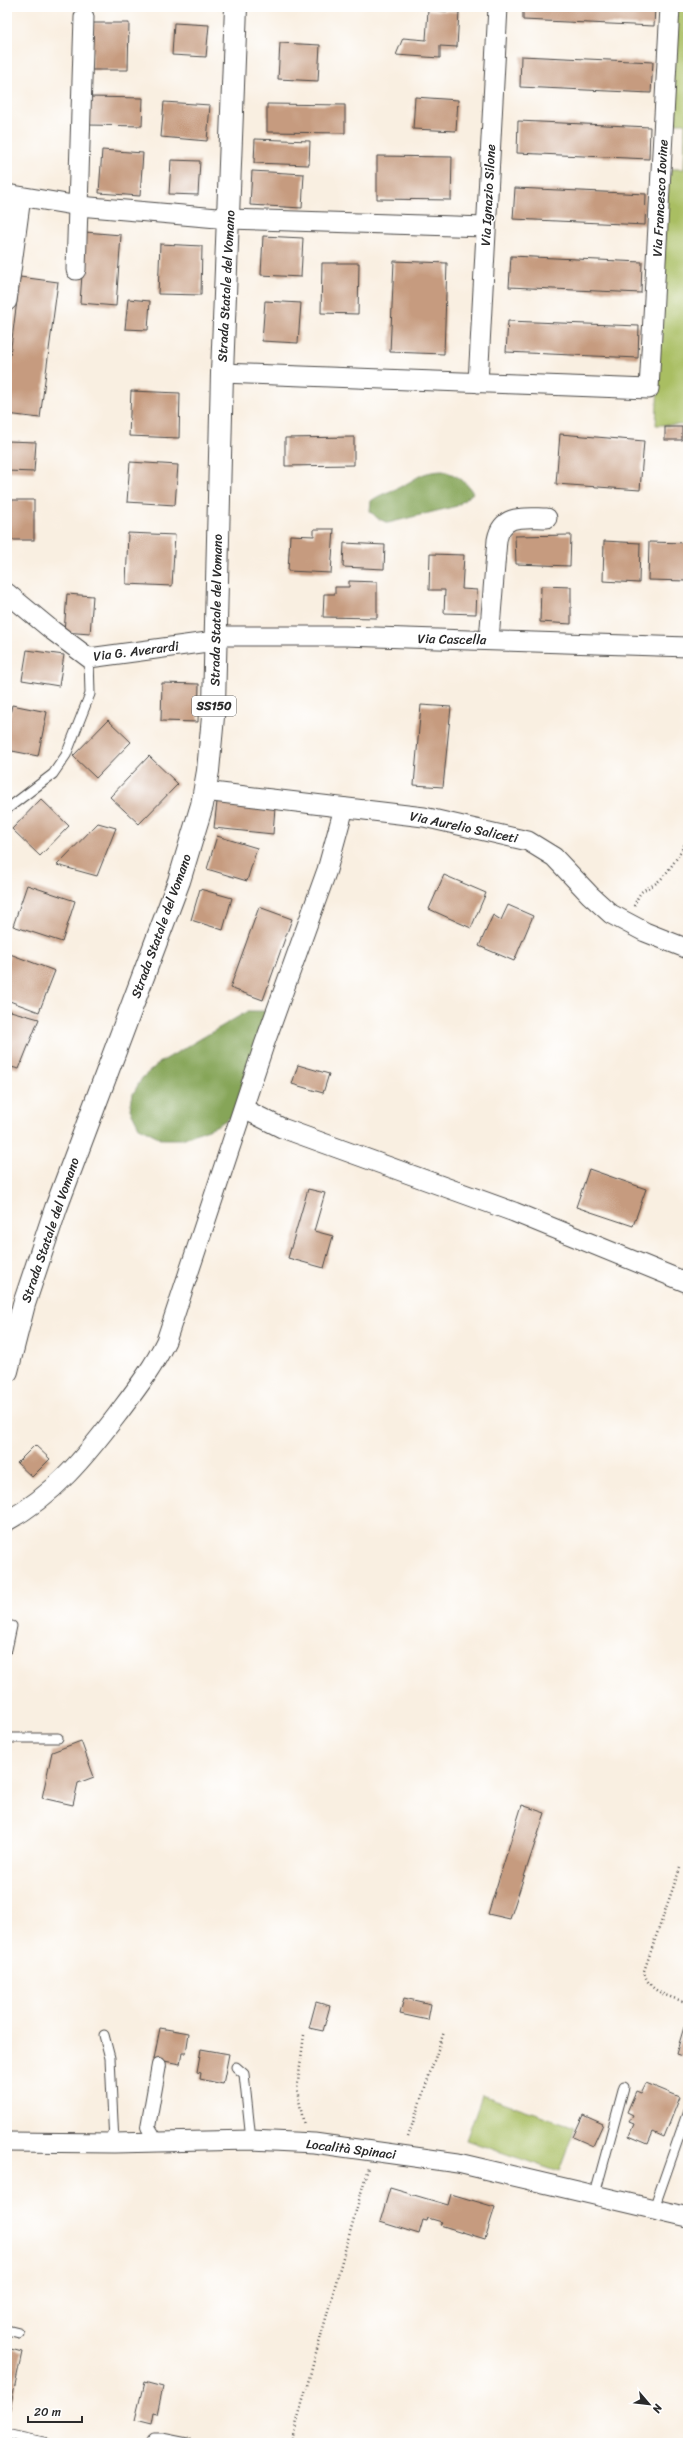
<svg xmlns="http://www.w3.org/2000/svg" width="695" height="2450" font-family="Sriracha,sans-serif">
	<rect width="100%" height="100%" fill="#fff"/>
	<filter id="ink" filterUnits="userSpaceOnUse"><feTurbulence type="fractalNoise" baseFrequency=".025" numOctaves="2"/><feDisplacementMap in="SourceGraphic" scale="8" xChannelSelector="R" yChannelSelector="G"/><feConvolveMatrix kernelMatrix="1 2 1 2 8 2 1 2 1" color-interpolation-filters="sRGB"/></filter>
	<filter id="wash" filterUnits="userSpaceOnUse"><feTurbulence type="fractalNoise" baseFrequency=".012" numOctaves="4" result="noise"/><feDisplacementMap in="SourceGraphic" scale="16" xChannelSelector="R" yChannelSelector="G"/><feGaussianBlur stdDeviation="0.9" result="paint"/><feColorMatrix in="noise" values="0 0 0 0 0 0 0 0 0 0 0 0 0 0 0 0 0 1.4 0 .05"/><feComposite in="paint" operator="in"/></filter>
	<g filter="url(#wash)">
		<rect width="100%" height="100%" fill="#f9efe1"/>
		<g fill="#a9be62" stroke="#6a7446">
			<polygon points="675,7 688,7 688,425 656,425 668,169 684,169 685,123 670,123"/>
			<polygon points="482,2095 575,2127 559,2172 466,2140"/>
		</g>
		<g fill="#86a558" stroke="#586842">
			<path d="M443,471C457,475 465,480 473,493L457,506L388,523L377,518L370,511L371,501C380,494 390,492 400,487C419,478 419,472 443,471Z"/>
			<polygon points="248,1011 268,1011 233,1116 216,1126 182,1139 162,1139 139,1127 130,1109 133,1094 142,1078 159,1063"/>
		</g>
		<g id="blocks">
			<g fill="#c69b7f">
				<polygon points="263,7 310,7 310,10 263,9"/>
				<polygon points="523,7 655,7 654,26 523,20"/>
				<polygon points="428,10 459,12 457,47 440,46 440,58 396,55 403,38 426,40"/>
				<polygon points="93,23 129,23 128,70 92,70"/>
				<polygon points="174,23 209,25 206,57 172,55"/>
				<polygon points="280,43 320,45 318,81 278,79"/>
				<polygon points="521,56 653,62 651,93 520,87"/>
				<polygon points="89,97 143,98 142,126 88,125"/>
				<polygon points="415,97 458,100 456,131 413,129"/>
				<polygon points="164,102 210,105 207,141 161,137"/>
				<polygon points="267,104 345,105 345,133 267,132"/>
				<polygon points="518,121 650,127 649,159 517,153"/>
				<polygon points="255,139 310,141 309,165 254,163"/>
				<polygon points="102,150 143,153 140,196 99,193"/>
				<polygon points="377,156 452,157 451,200 377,199"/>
				<polygon points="171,160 200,161 198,195 169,194"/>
				<polygon points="252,171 304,174 302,208 250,205"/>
				<polygon points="515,188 646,194 645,225 513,219"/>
				<polygon points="85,232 121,235 116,306 80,303"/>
				<polygon points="263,236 303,238 301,277 261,275"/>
				<polygon points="160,244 202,246 201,295 158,294"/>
				<polygon points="511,256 642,262 641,293 509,287"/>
				<polygon points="394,261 447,263 444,354 390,352"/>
				<polygon points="322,263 359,263 358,314 321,313"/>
				<polygon points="20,277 58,282 40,418 7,414 7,378"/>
				<polygon points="128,299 150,301 148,330 125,329"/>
				<polygon points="265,301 301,303 298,343 262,341"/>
				<polygon points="508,321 639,326 638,358 506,352"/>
				<polygon points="131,391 180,393 179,438 129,436"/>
				<rect x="665" y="427" width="17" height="13"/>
				<polygon points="560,434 644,441 640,490 556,484"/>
				<polygon points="354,437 354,465 285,466 285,438"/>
				<polygon points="7,441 36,442 34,472 7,471"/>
				<polygon points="130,462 178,465 175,505 127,502"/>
				<rect x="7" y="500" width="27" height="40"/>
				<polygon points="314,529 334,529 331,573 288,571 290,535 314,536"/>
				<polygon points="128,533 175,535 172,586 126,584"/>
				<polygon points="571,535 570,566 516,564 515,536"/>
				<polygon points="604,541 640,543 639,583 603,581"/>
				<polygon points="649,542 688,543 688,581 648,580"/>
				<polygon points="344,543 385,545 384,569 343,567"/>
				<polygon points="430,554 464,555 462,589 477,590 476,614 444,613 445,590 429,590"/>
				<polygon points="349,581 377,582 377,618 323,617 324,594 335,594 335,587 349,587"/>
				<polygon points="541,586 571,587 571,624 540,622"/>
				<polygon points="67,594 93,596 90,634 64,632"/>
				<polygon points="27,650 64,655 59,686 22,680"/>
				<polygon points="162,683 199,684 198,722 161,721"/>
				<polygon points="12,705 47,712 38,756 7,750 7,728"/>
				<polygon points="421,705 451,707 443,787 414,785"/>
				<polygon points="108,720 131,742 96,778 73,756"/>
				<polygon points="149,756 178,784 139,824 110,797"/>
				<polygon points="41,799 69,826 40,856 12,829"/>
				<polygon points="217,802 275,807 273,834 214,828"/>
				<polygon points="98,823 116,828 97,876 57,865"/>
				<polygon points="217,836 257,848 247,881 207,869"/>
				<polygon points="444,875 486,893 471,928 429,909"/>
				<polygon points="27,885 75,901 62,942 13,926"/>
				<polygon points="200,889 232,898 223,930 191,920"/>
				<polygon points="508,905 533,916 514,961 479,946 493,915 501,920"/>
				<polygon points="259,907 292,919 263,1000 230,988"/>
				<polygon points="10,954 55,971 39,1012 7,1000 7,962"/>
				<polygon points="7,1010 39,1019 19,1069 7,1066"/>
				<polygon points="298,1065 329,1074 323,1093 292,1084"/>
				<polygon points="589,1169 646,1189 633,1226 576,1207"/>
				<polygon points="308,1189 325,1193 314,1231 333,1236 324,1268 288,1258"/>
				<polygon points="35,1445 50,1459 32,1477 17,1463"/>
				<polygon points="81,1741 94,1777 78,1783 73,1805 42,1798 52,1752"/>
				<polygon points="522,1805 545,1813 510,1919 488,1914"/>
				<polygon points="404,1998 431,2004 428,2020 400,2014"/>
				<polygon points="316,2002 330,2006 323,2031 309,2028"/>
				<polygon points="684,2027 688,2028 688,2058 676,2054"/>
				<polygon points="160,2028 189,2033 186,2053 182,2053 180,2064 154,2059"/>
				<polygon points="201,2049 229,2054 223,2084 200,2079 201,2073 197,2072"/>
				<polygon points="646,2083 680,2097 664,2137 653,2132 648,2144 629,2136 634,2124 629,2122 633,2115 627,2112 636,2091 641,2093"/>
				<polygon points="583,2115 603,2124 593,2146 573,2137"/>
				<polygon points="390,2188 448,2205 451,2194 495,2207 485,2239 440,2225 442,2222 428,2218 427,2221 423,2220 419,2234 380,2222"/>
				<polygon points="7,2348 22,2352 8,2418 7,2417"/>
				<polygon points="144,2382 163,2387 157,2414 153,2413 151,2424 135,2420"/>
			</g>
		</g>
	</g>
	<g filter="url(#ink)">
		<use href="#blocks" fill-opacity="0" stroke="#4a4846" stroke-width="1"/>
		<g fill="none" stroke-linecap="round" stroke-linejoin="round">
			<defs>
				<g id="service">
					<polyline points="7,809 53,774 66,755 90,694 89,658"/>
					<polyline points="7,1649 12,1626"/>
					<polyline points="7,1738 58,1738"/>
					<polyline points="104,2035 110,2058 114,2143"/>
					<polyline points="236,2067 244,2074 251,2140"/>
					<polyline points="595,2194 624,2087"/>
					<polyline points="654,2208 688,2111"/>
					<polyline points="7,2330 19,2333"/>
					<polyline points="7,2434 48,2443"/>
					<polyline points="149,2443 154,2438 162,2438 187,2443"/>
				</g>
				<polyline id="pedestrian" points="157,2142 148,2127 159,2065"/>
				<g id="minor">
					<polyline points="7,194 79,206 229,219 486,227"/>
					<polyline points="76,270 84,17"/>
					<polyline points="7,301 21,197"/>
					<polyline points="222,373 649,389 670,7"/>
					<polyline points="478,383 498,7"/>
					<polyline points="7,593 53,631 89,658 215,641"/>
					<polyline points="215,636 345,636 688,647"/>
					<path d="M489,640L497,540C502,513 525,518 547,518"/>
					<polyline points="204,791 424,817 528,841 554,857 590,895 611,914 645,932 688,949"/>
					<polyline points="244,1109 282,1128 514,1212 688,1283"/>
					<path d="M7,1521C54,1495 85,1457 117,1415C135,1391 153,1368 166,1341L264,1045L327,870L344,808"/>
					<polyline points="7,2142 114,2143 251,2140 314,2143 458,2163 688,2217"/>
				</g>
				<polyline id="primary" points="7,1371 24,1304 56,1208 179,881 202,805 208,771 214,706 222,373 236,7"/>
			</defs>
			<use href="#service" stroke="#4a4846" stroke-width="11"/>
			<use href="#pedestrian" stroke="#4a4846" stroke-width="16"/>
			<use href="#minor" stroke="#4a4846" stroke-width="21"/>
			<use href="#primary" stroke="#4a4846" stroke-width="24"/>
			<g stroke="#4a4846" stroke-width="2.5" stroke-dasharray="1 3" stroke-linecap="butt">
				<path d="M634,906C643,883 646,893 661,879C673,866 680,853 688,838"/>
				<path d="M680,1868L644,1971C648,1993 669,1996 688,2003"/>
				<polyline points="304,2035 297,2090 304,2125"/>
				<polyline points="408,2137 444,2032"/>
				<polyline points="291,2443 368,2168"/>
			</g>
			<use href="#service" stroke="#fff" stroke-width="9"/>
			<use href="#pedestrian" stroke="#fff" stroke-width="14"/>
			<use href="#minor" stroke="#fff" stroke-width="19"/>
			<use href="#primary" stroke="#fff" stroke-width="22"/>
		</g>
	</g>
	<g text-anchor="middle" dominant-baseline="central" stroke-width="3" stroke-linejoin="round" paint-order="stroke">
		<rect fill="#fff" stroke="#6b6b6b" stroke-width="1" x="192" y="696" width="44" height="20" rx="3"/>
		<g font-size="12" font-weight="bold" fill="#2b2b2b">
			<text x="214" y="706">SS150</text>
		</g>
		<g font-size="13" fill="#2b2b2b" stroke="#fff">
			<text transform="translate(488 195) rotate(-87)">Via Ignazio Silone</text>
			<text transform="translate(660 198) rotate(-87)">Via Francesco Iovine</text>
			<text transform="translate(226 286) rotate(-87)">Strada Statale del Vomano</text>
			<text transform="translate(216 610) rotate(-89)">Strada Statale del Vomano</text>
			<text transform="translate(452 639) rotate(1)">Via Cascella</text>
			<text transform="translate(136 651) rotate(-7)">Via G. Averardi</text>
			<text transform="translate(464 827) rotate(12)">Via Aurelio Saliceti</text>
			<text transform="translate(161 926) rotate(-70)">Strada Statale del Vomano</text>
			<text transform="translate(50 1230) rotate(-71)">Strada Statale del Vomano</text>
			<text transform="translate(351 2149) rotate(7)">Località Spinaci</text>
		</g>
	</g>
	<rect width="695" height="2450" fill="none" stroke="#fff" stroke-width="24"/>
	<g transform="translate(649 2404) rotate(118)" stroke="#ffffff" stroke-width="3" paint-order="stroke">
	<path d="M0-3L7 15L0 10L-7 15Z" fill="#2b2b2b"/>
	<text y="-6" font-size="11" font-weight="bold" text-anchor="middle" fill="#2b2b2b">N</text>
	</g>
	<path d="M28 2416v6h54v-6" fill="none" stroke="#2b2b2b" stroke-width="2"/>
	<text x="34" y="2416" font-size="12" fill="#2b2b2b" stroke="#ffffff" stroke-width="3" paint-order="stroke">20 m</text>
</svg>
